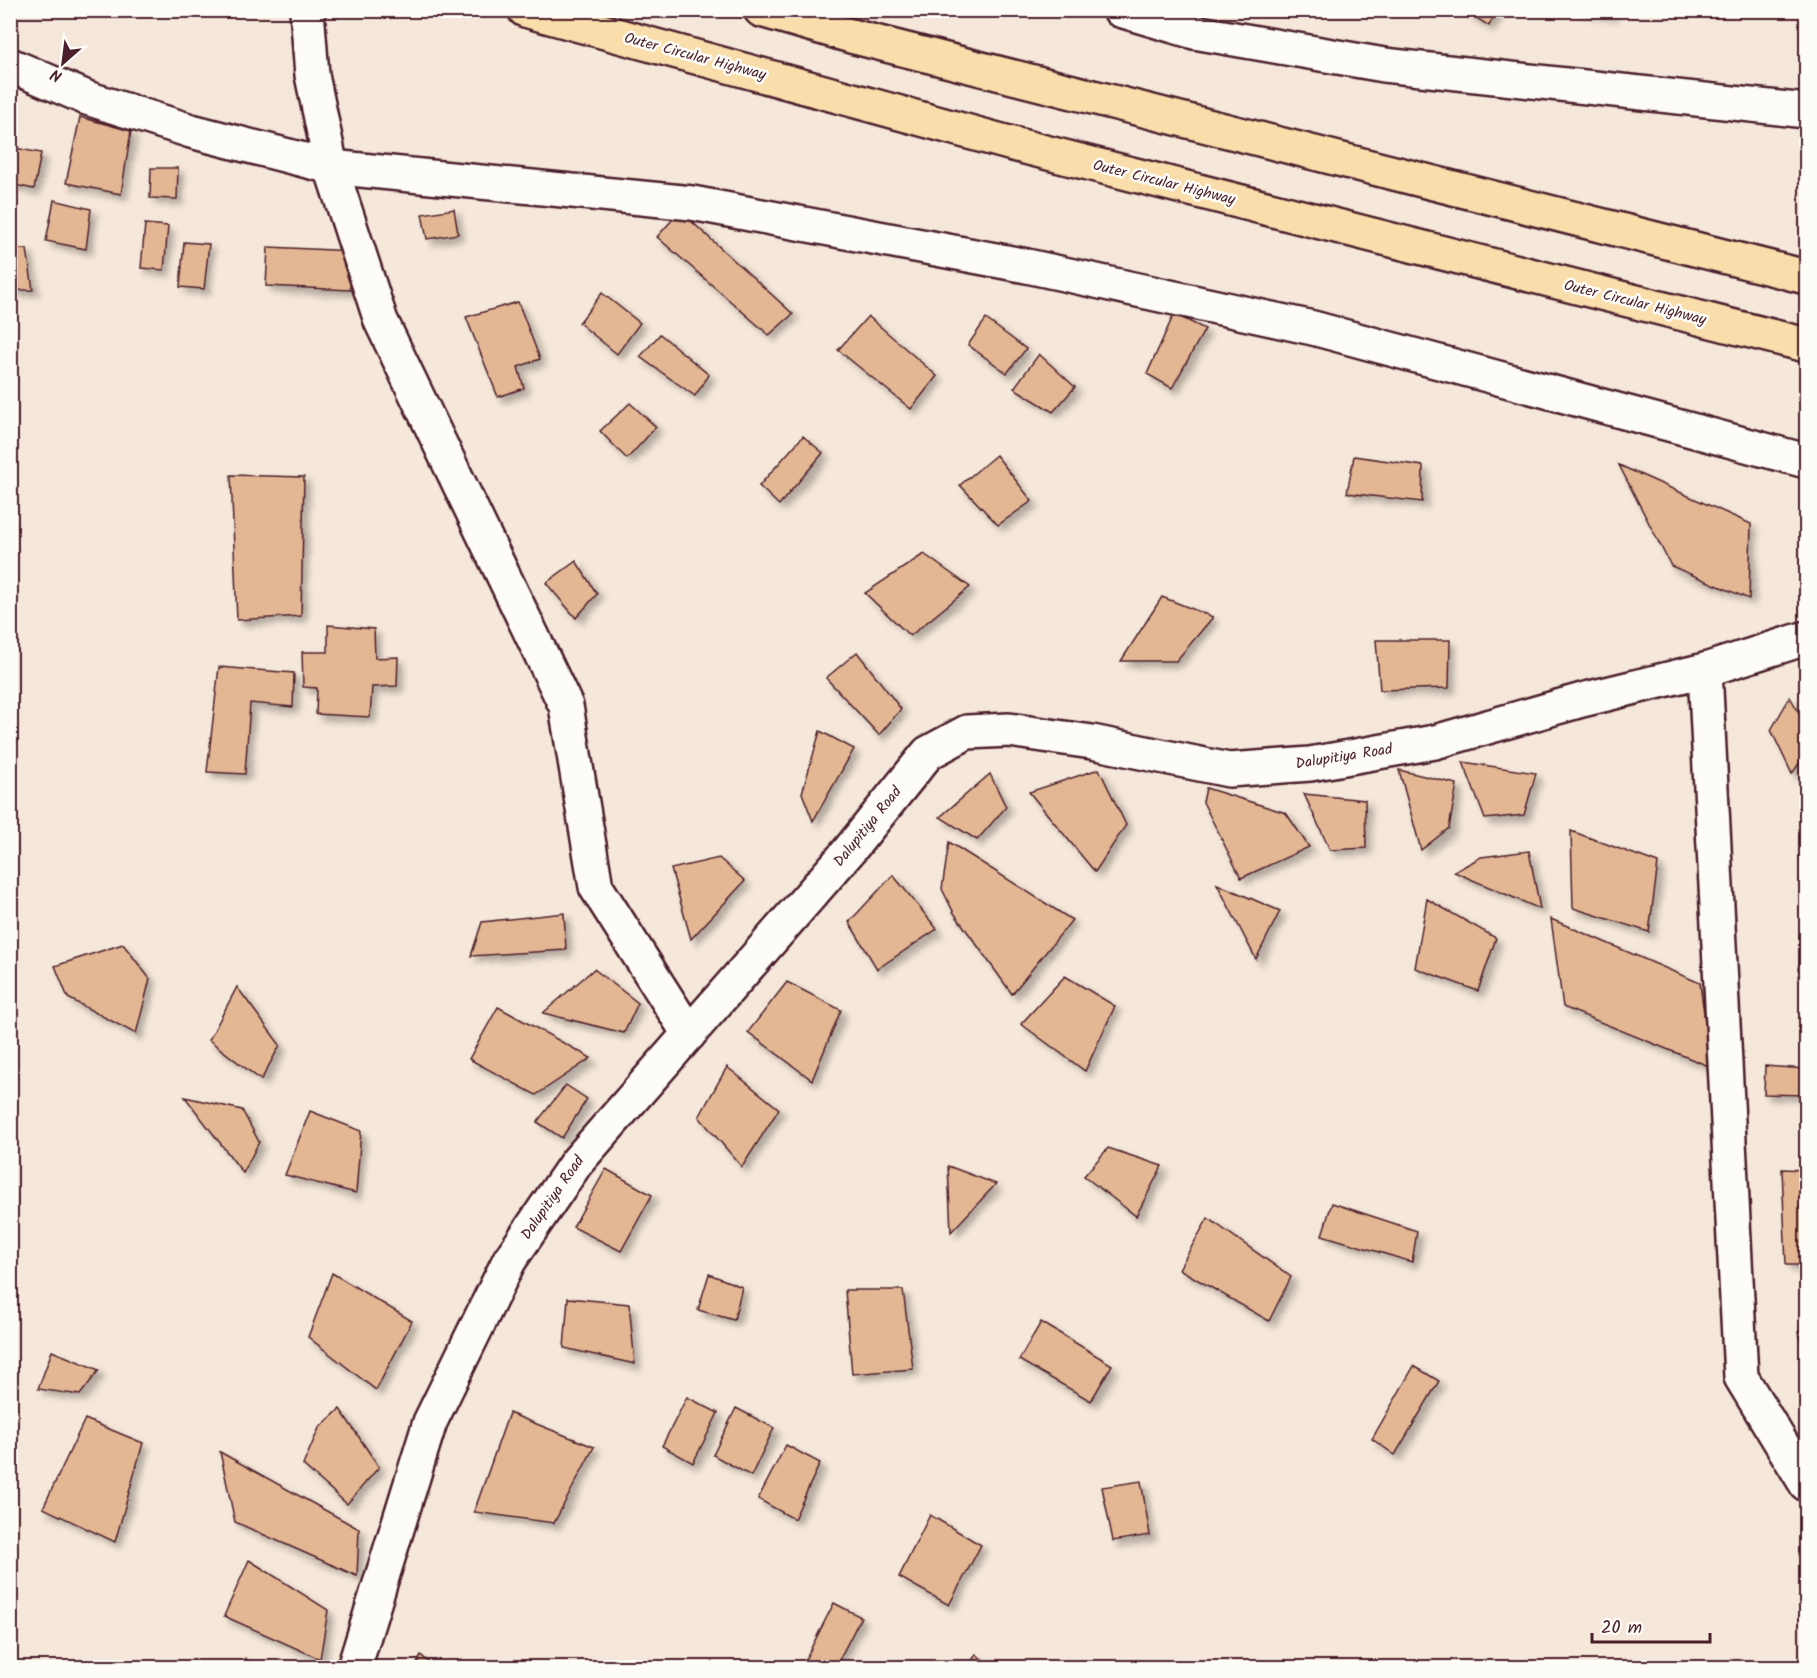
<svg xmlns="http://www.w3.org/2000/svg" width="1817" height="1678" font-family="Kalam,sans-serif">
	<defs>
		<filter id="shadow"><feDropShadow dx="5.5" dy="5.5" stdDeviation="3" flood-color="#0004"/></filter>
	</defs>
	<rect width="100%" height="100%" fill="#f5e7d9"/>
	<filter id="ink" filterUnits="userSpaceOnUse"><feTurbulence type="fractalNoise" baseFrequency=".0167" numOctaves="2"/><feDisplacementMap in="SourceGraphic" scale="12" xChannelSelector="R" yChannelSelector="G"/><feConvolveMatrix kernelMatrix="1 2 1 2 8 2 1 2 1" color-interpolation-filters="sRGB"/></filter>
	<g filter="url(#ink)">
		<g fill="#e3b793" stroke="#4a1f2b" stroke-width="1.5" filter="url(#shadow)">
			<polygon points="1464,10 1497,10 1489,26"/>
			<polygon points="1576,10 1612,10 1612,15"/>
			<polygon points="80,117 131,131 121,194 66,183"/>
			<polygon points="10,147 41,153 34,189 10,184"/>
			<polygon points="151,168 178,168 177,199 150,198"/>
			<polygon points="54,200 91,209 86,249 46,241"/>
			<polygon points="454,209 458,234 427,239 422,214"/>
			<polygon points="680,211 793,314 769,335 657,237"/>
			<polygon points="145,224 168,226 164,270 141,268"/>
			<polygon points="184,242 209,244 204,289 180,287"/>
			<polygon points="268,247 353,251 350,290 266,286"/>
			<polygon points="10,249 27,249 33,290 10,290"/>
			<polygon points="602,293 640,323 617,354 579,323"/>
			<polygon points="518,302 540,359 518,367 524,388 498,397 466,317"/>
			<polygon points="1174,314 1205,329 1172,388 1147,374"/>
			<polygon points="868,316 937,376 911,409 838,350"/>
			<polygon points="986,319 1026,349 1007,373 968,345"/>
			<polygon points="660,334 709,375 695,396 640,357"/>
			<polygon points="1039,354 1075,387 1053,412 1014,388"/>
			<polygon points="630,403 656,427 627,459 600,431"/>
			<polygon points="803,436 823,453 779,505 759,486"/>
			<polygon points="996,455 1032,501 998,525 960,485"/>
			<polygon points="1354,456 1423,466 1422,502 1347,493"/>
			<polygon points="1619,465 1751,524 1749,599 1671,566"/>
			<polygon points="231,475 304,477 301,616 237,620"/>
			<polygon points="924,554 970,587 910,636 865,593"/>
			<polygon points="576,561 597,594 576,618 546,583"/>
			<polygon points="1162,597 1213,617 1176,661 1121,661"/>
			<polygon points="328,625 374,629 375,658 398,657 397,686 372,687 370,717 316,714 317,688 303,687 302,652 328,652"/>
			<polygon points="1376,640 1450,640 1449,688 1380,690"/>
			<polygon points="857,652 901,709 879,735 826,678"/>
			<polygon points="219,667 294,673 293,707 250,703 245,774 207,772"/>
			<polygon points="1790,697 1806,725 1806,753 1792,774 1771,730"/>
			<polygon points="820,731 854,749 813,821 802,793"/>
			<polygon points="1463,762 1536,773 1524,815 1485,819"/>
			<polygon points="1099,769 1126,825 1095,872 1029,792"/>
			<polygon points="1399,770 1457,784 1449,828 1421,850"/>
			<polygon points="990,774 1006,807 977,840 940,817"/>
			<polygon points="1206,788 1286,813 1309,847 1241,878 1203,802"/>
			<polygon points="1304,794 1365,800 1366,848 1330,850"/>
			<polygon points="1571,831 1658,863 1649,932 1573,908"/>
			<polygon points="949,842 1072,920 1012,994 954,913 942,889"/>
			<polygon points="1529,851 1540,909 1454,872 1481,857"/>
			<polygon points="719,858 745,881 691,939 671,869"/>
			<polygon points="893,875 937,929 877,969 849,922"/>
			<polygon points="1217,884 1280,911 1256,959"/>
			<polygon points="1427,899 1496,938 1478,991 1415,968"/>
			<polygon points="564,913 566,950 471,956 482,922"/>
			<polygon points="1551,919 1700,983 1711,1067 1563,1007"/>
			<polygon points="123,944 150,979 136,1034 68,998 55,966"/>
			<polygon points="1806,945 1806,981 1798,969"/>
			<polygon points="594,969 638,1003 624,1033 543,1013"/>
			<polygon points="1065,976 1115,1006 1085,1071 1021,1024"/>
			<polygon points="787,982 841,1010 812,1080 748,1032"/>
			<polygon points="237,987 280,1045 261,1080 209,1040"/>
			<polygon points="498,1007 591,1058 536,1095 469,1059"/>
			<polygon points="1765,1066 1806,1069 1806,1095 1764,1094"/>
			<polygon points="727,1067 779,1109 742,1167 699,1117"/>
			<polygon points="566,1085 587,1099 562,1138 537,1122"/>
			<polygon points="185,1097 242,1110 259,1142 243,1173"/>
			<polygon points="310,1111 361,1131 356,1193 285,1175"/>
			<polygon points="1108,1148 1162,1166 1136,1216 1084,1176"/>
			<polygon points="948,1166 996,1184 951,1232"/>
			<polygon points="606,1169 652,1195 621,1251 573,1227"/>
			<polygon points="1782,1169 1806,1170 1806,1265 1786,1265"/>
			<polygon points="1332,1203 1417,1231 1412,1262 1322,1235"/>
			<polygon points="1208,1218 1291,1277 1269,1321 1179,1269"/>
			<polygon points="332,1273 412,1321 376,1390 308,1337"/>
			<polygon points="709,1274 742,1287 734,1320 698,1310"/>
			<polygon points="845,1290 903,1290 913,1369 852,1374"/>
			<polygon points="568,1298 629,1304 635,1364 564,1348"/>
			<polygon points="1041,1322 1112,1365 1091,1401 1019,1360"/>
			<polygon points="1806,1329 1806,1354 1798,1332"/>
			<polygon points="52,1351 99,1370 80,1395 38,1389"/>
			<polygon points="1414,1366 1439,1381 1395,1455 1372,1439"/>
			<polygon points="687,1397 718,1413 693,1463 662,1446"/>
			<polygon points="736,1408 774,1428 751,1476 713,1455"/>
			<polygon points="340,1409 379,1467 347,1504 303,1465 319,1428"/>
			<polygon points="509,1413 594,1447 554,1523 474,1512"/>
			<polygon points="85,1419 143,1443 115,1542 43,1508"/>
			<polygon points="786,1445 820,1463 794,1519 758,1499"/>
			<polygon points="220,1452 359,1529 357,1576 235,1522"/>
			<polygon points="1141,1481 1150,1535 1113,1541 1102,1487"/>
			<polygon points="930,1515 981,1545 949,1605 899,1577"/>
			<polygon points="249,1560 328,1610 320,1659 224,1616"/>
			<polygon points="834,1603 861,1617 835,1668 819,1668 805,1660"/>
			<polygon points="976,1654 993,1668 968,1668"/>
			<polygon points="421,1655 434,1668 415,1668"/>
			<polygon points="245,1658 258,1668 238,1668"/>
		</g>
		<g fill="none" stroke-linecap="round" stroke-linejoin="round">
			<defs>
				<g id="minor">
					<polyline points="307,10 312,75 331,167 381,321 566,706 596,887 689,1034"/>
					<polyline points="1120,10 1194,32 1384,65 1806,111"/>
					<polyline points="10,65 87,98 191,131 331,167 692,203 1027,266 1313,328 1806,461"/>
					<polyline points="1705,670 1741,1377 1806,1484"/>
					<polyline points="354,1668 430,1422 509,1261 576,1163 848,852 928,753 967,732 1009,730 1092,742 1229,770 1310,764 1435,742 1582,700 1705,670 1806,638"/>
				</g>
				<g id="highway">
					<polyline points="525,10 1009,143 1806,345"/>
					<polyline points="761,10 851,36 1806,277"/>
				</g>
			</defs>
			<use href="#minor" stroke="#4a1f2b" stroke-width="38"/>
			<use href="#highway" stroke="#4a1f2b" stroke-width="38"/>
			<use href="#minor" stroke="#fdfcf7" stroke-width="33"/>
			<use href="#highway" stroke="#f9deab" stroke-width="33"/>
		</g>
	</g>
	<g text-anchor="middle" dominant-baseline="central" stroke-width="5" stroke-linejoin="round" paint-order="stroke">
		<g font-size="15" fill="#4a1f2b" stroke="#fdfcf7">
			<text transform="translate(695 57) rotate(15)">Outer Circular Highway</text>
			<text transform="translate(1164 183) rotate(14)">Outer Circular Highway</text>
			<text transform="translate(1635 303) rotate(14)">Outer Circular Highway</text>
			<text transform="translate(1344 757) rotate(-9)">Dalupitiya Road</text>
			<text transform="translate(868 827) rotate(-51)">Dalupitiya Road</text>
			<text transform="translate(553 1198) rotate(-55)">Dalupitiya Road</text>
		</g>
	</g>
	<rect width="1817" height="1678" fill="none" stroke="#fdfcf7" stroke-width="36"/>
	<rect x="18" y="18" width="1781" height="1642" fill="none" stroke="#4a1f2b" stroke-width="2" filter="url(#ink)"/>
	<g transform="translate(63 63) rotate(208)" stroke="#fdfcf7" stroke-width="4.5" paint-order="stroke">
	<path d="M0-4.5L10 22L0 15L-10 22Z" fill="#4a1f2b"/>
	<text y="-9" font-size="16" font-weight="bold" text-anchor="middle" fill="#4a1f2b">N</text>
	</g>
	<path d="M1592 1633v9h118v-9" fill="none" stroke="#4a1f2b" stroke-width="3"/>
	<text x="1601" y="1633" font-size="18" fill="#4a1f2b" stroke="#fdfcf7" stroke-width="4.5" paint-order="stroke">20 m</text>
</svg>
